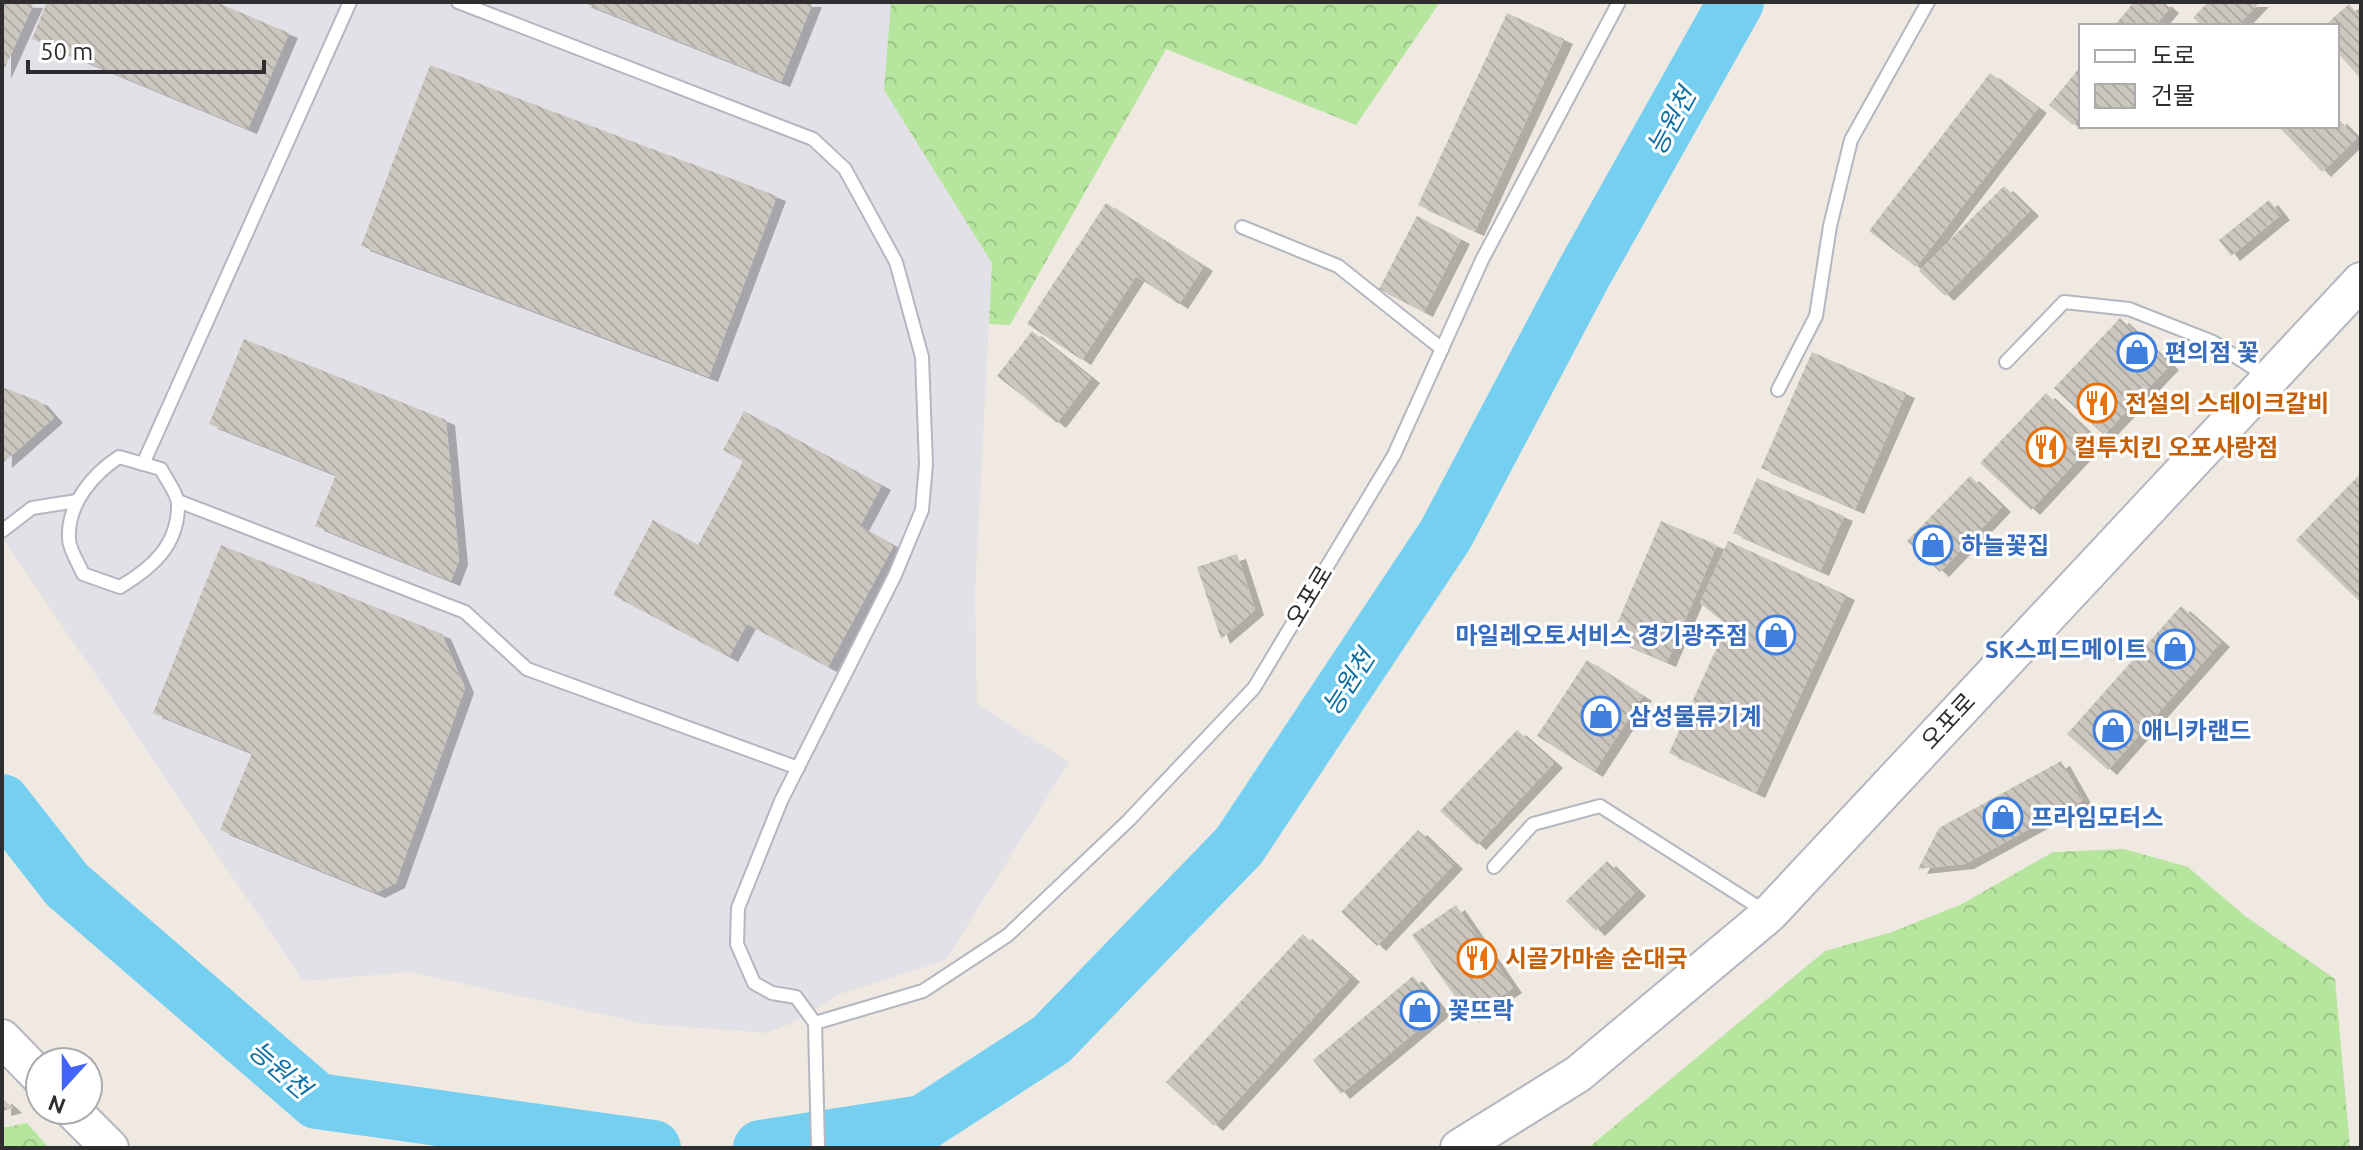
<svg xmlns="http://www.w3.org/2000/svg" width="2363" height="1150" font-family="Ubuntu,'Noto Sans KR',sans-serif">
	<defs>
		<pattern id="forest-crowns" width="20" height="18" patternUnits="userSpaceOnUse" patternTransform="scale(2)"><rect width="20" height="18" fill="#b6e59e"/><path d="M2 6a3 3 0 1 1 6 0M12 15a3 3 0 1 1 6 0" fill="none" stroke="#9dc588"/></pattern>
		<pattern id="building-back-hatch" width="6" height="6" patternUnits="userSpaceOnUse" patternTransform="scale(2)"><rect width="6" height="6" fill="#cbc7bf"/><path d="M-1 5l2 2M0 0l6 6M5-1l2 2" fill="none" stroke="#afaba4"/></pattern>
		<filter id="shadow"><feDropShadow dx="9" dy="5" stdDeviation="0" flood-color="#0004"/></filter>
	</defs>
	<rect width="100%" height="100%" fill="#efe9e1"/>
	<polygon fill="#e3e1e8" points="2,2 891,2 884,90 992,263 975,594 977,704 1069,762 946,960 837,995 797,1021 766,1033 646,1024 410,972 303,981 2,537"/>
	<g fill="url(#forest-crowns)">
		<polygon points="891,2 1440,2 1356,125 1166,49 1010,325 989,324 992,263 884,90"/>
		<polygon points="2124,849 2188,867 2245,916 2335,979 2350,1148 1588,1148 1825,951 1892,932 1962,904 2053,852"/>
		<polygon points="27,1123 49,1148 2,1148 2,1128"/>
	</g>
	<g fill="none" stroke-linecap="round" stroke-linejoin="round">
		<g stroke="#75cff0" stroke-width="56">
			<polyline points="2,802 67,885 317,1101 653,1148"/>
			<polyline points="761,1148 923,1123 1051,1040 1239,846 1446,534 1584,273 1736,2"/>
		</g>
	</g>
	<g fill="url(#building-back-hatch)" filter="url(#shadow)">
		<polygon points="2,2 34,3 2,74"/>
		<polygon points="47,2 216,2 289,33 248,129 32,39"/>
		<polygon points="581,2 813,2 781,82"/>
		<polygon points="2134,2 2163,2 2170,8 2155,26 2114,26"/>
		<polygon points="2208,2 2260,2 2237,26 2202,26 2193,18"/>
		<polygon points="2349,4 2361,18 2361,79 2337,52 2337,26 2324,26"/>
		<polygon points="1507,13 1564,39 1475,231 1418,205"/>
		<polygon points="430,65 777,196 709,377 361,246"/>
		<polygon points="2081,66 2081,116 2073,125 2049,105"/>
		<polygon points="1990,73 2038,108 1916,267 1869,231"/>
		<polygon points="2337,118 2357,138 2322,172 2278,126 2337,126"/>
		<polygon points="2004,186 2030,211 1945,296 1919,271"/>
		<polygon points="2269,200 2281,215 2231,256 2219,240"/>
		<polygon points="1106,203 1204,266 1179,304 1136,276 1082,360 1027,324"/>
		<polygon points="1417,216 1461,239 1424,312 1379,289"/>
		<polygon points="2120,318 2170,365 2104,435 2054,388"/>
		<polygon points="1032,331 1091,378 1057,423 997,376"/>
		<polygon points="244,339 446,420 459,560 451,581 315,526 336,475 209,424"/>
		<polygon points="1812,352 1906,393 1855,509 1761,468"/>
		<polygon points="2,387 39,401 54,418 3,463"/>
		<polygon points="2046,393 2096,440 2031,510 1980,463"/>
		<polygon points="744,411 882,485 860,526 894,545 828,667 747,624 729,657 613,595 653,520 698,545 743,461 723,450"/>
		<polygon points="2361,473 2361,603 2296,540"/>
		<polygon points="1970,476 2002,507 1940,572 1907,541"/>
		<polygon points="1757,478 1844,516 1820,571 1733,533"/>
		<polygon points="1661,521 1717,545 1667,662 1611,638"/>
		<polygon points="1728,541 1846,595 1756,793 1669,753 1727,625 1700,603"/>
		<polygon points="221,545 442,634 465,688 396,883 376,893 220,830 252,753 153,713"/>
		<polygon points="1237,554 1255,610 1221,639 1197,567"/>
		<polygon points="2181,606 2221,642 2108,770 2067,734"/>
		<polygon points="1587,660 1643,696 1594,772 1537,736"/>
		<polygon points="1517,730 1554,763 1477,845 1440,811"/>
		<polygon points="2061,761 2083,800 1965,864 1918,869 1939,828"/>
		<polygon points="1418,830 1454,864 1377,946 1341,912"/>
		<polygon points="1607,861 1637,891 1596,931 1566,901"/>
		<polygon points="1456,905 1513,988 1470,1018 1412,935"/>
		<polygon points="1303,934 1351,977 1214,1126 1166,1082"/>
		<polygon points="1413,976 1442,1010 1341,1094 1313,1060"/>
		<polygon points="2,1098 13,1108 2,1111"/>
	</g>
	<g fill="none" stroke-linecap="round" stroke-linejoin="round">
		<defs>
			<g id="lane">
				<polyline points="458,2 813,139 845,169 896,262 922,357 926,464 922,510 895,575 781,801 738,908 737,944 754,983 772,993 796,997 815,1023 818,1148"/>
				<polyline points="1242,227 1338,266 1442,349"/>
				<polyline points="2006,362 2064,302 2129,309 2213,342 2266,376"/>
				<polyline points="1778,390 1816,316 1830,226 1851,140 1928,2"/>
				<path d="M119,457L161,469C166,479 177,493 178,503C179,545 152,568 120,587L83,574C79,564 69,549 69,539C67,504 93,474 119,457Z"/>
				<polyline points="143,464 350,2"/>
				<polyline points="178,501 465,612 527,669 798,768"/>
				<polyline points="2,531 32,508 77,501"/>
				<polyline points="1494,867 1533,824 1600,806 1766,912"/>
				<polyline points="815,1023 923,991 1008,935 1128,821 1254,688 1394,455 1482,260 1619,2"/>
			</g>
			<g id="secondary">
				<polyline points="2,1038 40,1077"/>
				<polyline points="72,1110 110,1148"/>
				<polyline points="1459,1148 1578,1074 1769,914 2361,281"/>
			</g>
		</defs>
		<use href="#lane" stroke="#b4b7c1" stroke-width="16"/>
		<use href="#secondary" stroke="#b4b7c1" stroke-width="40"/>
		<use href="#lane" stroke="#fff" stroke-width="12"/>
		<use href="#secondary" stroke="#fff" stroke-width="36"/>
	</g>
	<defs>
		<symbol id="shop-ring" viewBox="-11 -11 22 22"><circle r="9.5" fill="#fff" stroke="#3f7fe0" stroke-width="1.5"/><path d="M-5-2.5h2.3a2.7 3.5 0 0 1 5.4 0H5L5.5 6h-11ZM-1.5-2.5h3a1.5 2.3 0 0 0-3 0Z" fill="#3f7fe0"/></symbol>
		<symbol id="restaurant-ring" viewBox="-11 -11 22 22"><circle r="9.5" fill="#fff" stroke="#e8710a" stroke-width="1.5"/><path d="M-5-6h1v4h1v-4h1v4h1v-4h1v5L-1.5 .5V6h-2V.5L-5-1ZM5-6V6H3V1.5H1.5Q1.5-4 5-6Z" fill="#e8710a"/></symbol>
	</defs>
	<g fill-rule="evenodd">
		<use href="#shop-ring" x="2115" y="330" width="44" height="44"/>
		<use href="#restaurant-ring" x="2075" y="381" width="44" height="44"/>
		<use href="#restaurant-ring" x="2024" y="425" width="44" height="44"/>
		<use href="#shop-ring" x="1911" y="523" width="44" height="44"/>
		<use href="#shop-ring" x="1754" y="613" width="44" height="44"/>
		<use href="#shop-ring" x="2153" y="627" width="44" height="44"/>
		<use href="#shop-ring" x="1579" y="694" width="44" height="44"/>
		<use href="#shop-ring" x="2091" y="708" width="44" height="44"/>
		<use href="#shop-ring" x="1981" y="795" width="44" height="44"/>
		<use href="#restaurant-ring" x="1455" y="936" width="44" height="44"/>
		<use href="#shop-ring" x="1398" y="988" width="44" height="44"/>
	</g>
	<g text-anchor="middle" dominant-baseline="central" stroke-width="6" stroke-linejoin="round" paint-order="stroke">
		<g font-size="24" font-weight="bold" fill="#366cbe" stroke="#fff" text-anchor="start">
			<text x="2165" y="352">편의점 꽃</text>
			<text x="1961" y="545">하늘꽃집</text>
			<text x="1748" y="635" text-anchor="end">마일레오토서비스 경기광주점</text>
			<text x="2147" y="649" text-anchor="end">SK스피드메이트</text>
			<text x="1629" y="716">삼성물류기계</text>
			<text x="2141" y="730">애니카랜드</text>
			<text x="2031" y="817">프라임모터스</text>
			<text x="1448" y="1010">꽃뜨락</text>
		</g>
		<g font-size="24" font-weight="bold" fill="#c56008" stroke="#fff" text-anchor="start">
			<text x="2125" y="403">전설의 스테이크갈비</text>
			<text x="2074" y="447">컬투치킨 오포사랑점</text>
			<text x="1505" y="958">시골가마솥 순대국</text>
		</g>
		<g font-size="24" fill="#2e2e2e" stroke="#fff">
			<text transform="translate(1309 596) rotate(-59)">오포로</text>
			<text transform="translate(1948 721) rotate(-47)">오포로</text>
		</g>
		<g font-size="26" font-style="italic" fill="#0d6fa3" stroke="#fff">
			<text transform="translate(1671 121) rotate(-61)">능원천</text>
			<text transform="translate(1348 682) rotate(-57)">능원천</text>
			<text transform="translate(280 1069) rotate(41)">능원천</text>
		</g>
	</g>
	<rect width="2363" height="1150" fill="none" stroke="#2e2e2e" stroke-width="8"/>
	<rect x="2079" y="24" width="260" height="104" fill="#ffffff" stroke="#ababab" stroke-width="2"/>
	<rect x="2095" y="50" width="40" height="12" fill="#ffffff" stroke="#ababab" stroke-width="2"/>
	<text x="2151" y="64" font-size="24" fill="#2e2e2e">도로</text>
	<rect x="2095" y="84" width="40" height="24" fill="url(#building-back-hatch)" stroke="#ababab" stroke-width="2"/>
	<text x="2151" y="104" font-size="24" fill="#2e2e2e">건물</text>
	<g transform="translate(64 1086) rotate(201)"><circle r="38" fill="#ffffff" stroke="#ababab" stroke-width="2"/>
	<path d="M0-6L14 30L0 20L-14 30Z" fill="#4264fb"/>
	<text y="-12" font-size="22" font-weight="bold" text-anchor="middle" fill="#2e2e2e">N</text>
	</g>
	<path d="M28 60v12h236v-12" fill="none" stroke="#2e2e2e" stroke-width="4"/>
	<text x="40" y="60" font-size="24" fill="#2e2e2e" stroke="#ffffff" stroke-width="6" paint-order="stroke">50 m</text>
</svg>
